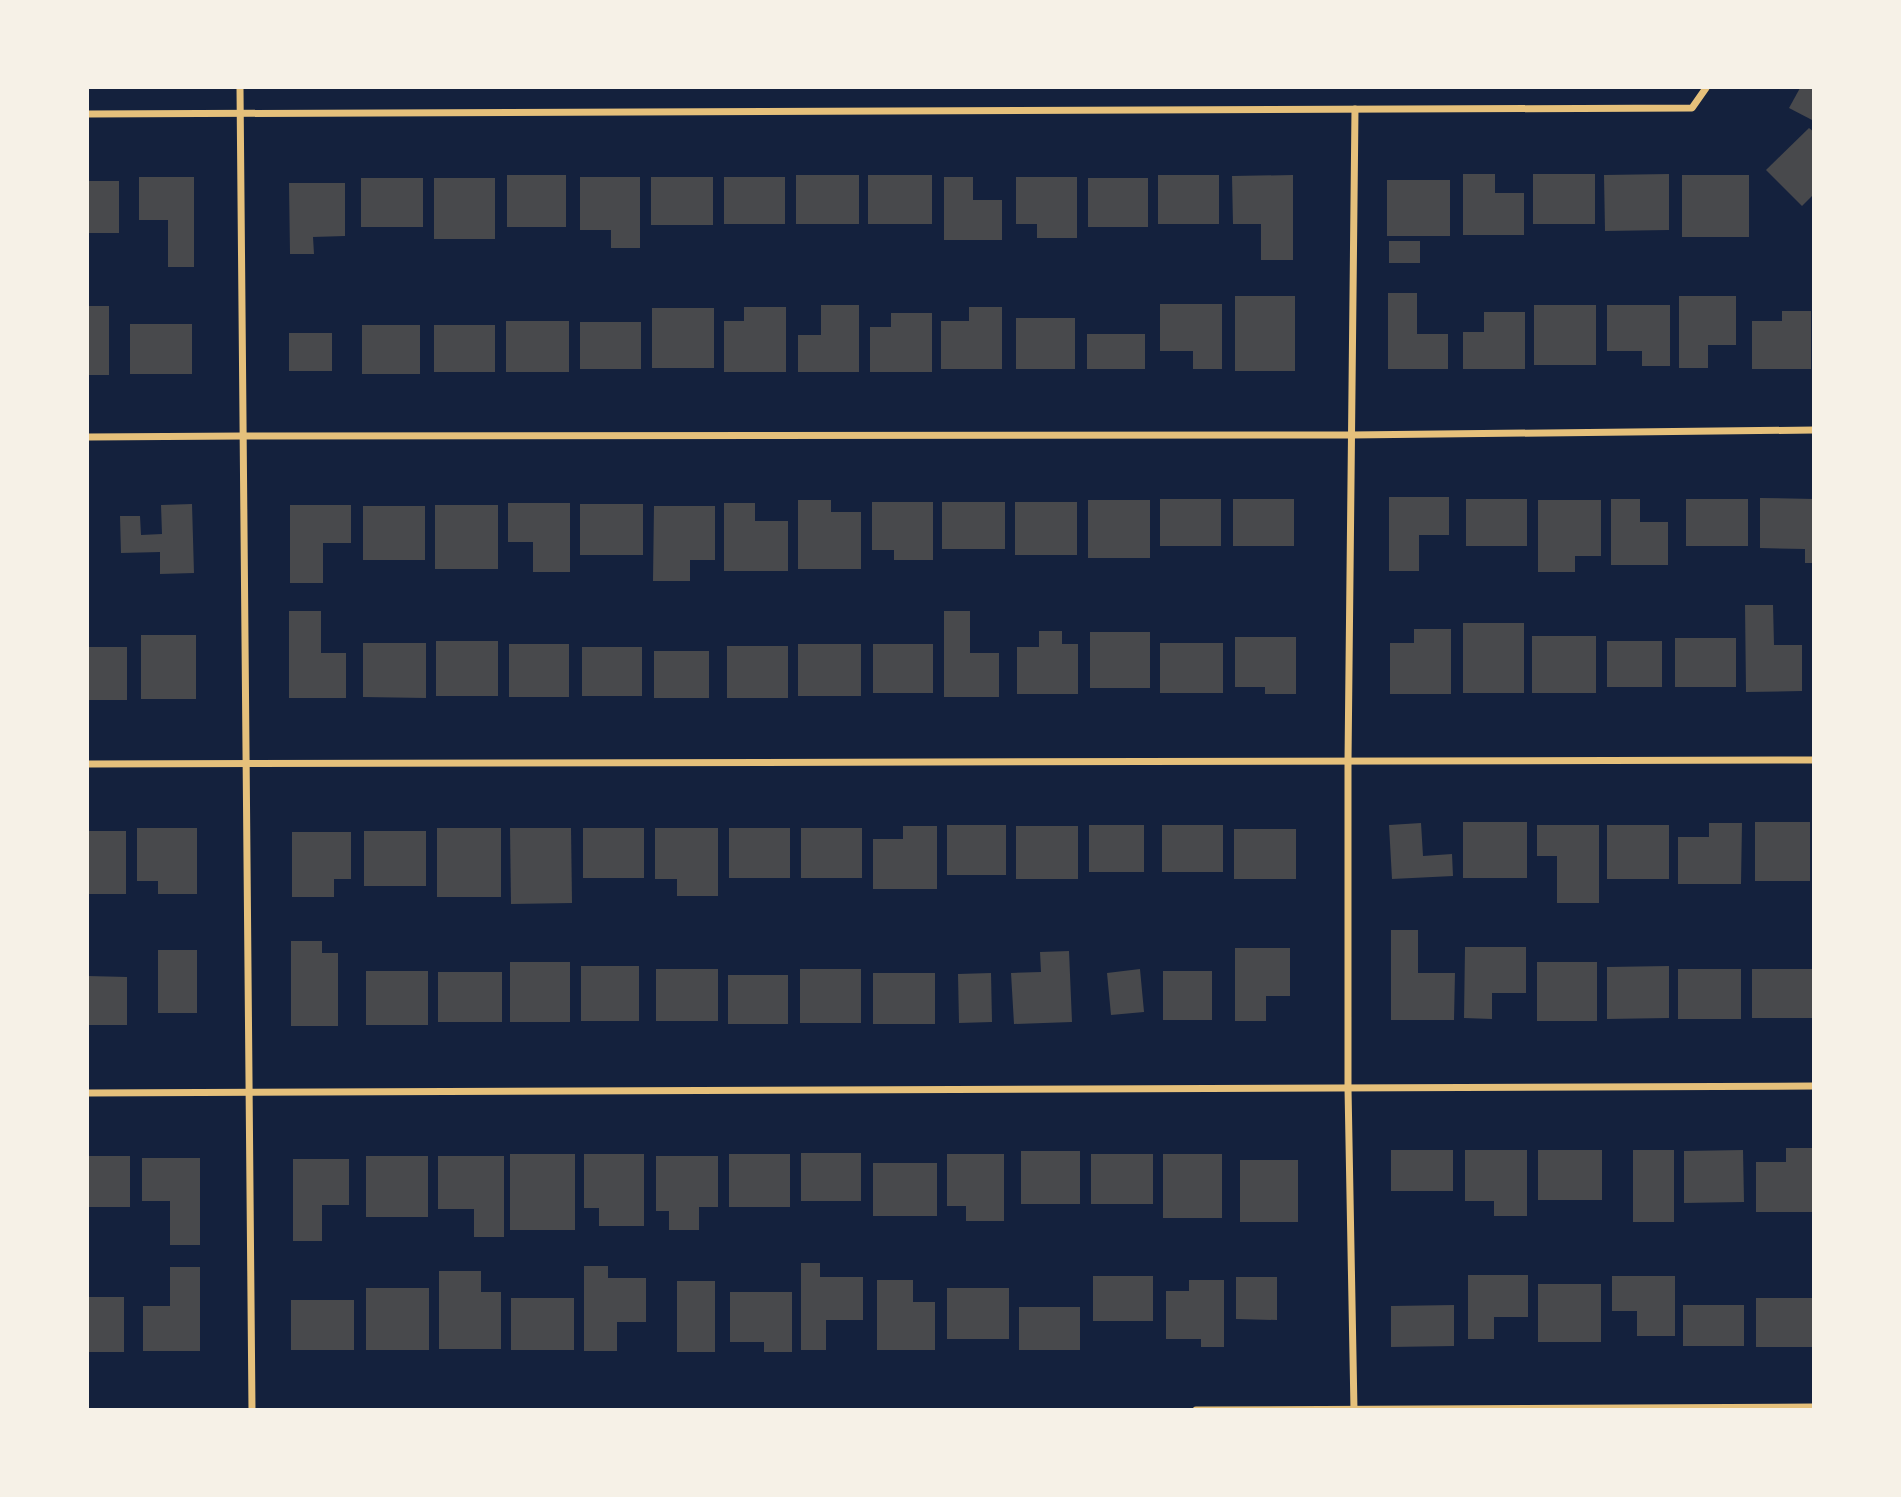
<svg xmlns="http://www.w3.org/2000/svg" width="1901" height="1497" font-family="Poppins,sans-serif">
	<rect width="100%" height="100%" fill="#14213d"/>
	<g fill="#48494c">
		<polygon points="1800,88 1814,88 1814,121 1789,108"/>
		<polygon points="1809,128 1814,132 1814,194 1802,206 1766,170"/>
		<polygon points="1463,174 1495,174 1495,193 1524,193 1524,235 1463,235"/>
		<rect x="1533" y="174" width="62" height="50"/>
		<polygon points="1669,174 1669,230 1605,231 1604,175"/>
		<rect x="507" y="175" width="59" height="52"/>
		<rect x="796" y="175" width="63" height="49"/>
		<rect x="868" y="175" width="64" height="49"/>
		<rect x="1158" y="175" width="61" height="49"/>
		<polygon points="1293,175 1293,260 1261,260 1261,224 1233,224 1232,176"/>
		<rect x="1682" y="175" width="67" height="62"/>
		<polygon points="139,177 194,177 194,267 168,267 168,220 139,220"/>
		<polygon points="580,177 640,177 640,248 611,248 611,230 580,230"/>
		<rect x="651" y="177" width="62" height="48"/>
		<rect x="724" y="177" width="61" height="47"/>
		<polygon points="944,177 973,177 973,200 1002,200 1002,240 944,240"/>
		<polygon points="1016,177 1077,177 1077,238 1037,238 1037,224 1016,224"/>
		<rect x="361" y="178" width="62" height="49"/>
		<rect x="434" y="178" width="61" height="61"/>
		<rect x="1088" y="178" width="60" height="49"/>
		<rect x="1387" y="180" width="63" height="56"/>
		<rect x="88" y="181" width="31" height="52"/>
		<polygon points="289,183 345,183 345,236 313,237 314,254 290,254"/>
		<rect x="1389" y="241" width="31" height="22"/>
		<polygon points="1388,293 1417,293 1417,334 1448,334 1448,369 1388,369"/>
		<rect x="1235" y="296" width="60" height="75"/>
		<polygon points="1679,296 1736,296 1736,345 1708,345 1708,368 1679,368"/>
		<polygon points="1160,304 1222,304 1222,369 1193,369 1193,351 1160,351"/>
		<polygon points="821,305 859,305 859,372 798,372 798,335 821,335"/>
		<rect x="1534" y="305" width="62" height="60"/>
		<polygon points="1607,305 1670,305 1670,366 1642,366 1642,351 1607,351"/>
		<rect x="88" y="306" width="21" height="69"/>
		<polygon points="744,307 786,307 786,372 724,372 724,321 744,321"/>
		<polygon points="969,307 1002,307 1002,369 941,369 941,321 969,321"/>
		<rect x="652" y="308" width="62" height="60"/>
		<polygon points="1782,311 1811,311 1811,369 1752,369 1752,321 1782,321"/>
		<polygon points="1484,312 1525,312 1525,369 1463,369 1463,332 1484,332"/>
		<polygon points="891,313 932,313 932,372 870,372 870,327 891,327"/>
		<rect x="1016" y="318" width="59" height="51"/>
		<rect x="506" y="321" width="63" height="51"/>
		<rect x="580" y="322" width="61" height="47"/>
		<rect x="130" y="324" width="62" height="50"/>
		<rect x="362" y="325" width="58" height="49"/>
		<rect x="434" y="325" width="61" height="47"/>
		<rect x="289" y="333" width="43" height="38"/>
		<rect x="1087" y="334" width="58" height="35"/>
		<polygon points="1389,497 1449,497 1449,535 1419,535 1419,571 1389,571"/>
		<polygon points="1760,498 1814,499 1814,563 1805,563 1805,549 1760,548"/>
		<rect x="1160" y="499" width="61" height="47"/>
		<rect x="1233" y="499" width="61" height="47"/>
		<rect x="1466" y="499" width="61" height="47"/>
		<polygon points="1611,499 1640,499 1640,522 1668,522 1668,565 1611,565"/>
		<rect x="1686" y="499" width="62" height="47"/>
		<polygon points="798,500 831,500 831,512 861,512 861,569 798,569"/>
		<rect x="1088" y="500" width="62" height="58"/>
		<polygon points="1538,500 1601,500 1601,556 1575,556 1575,572 1538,572"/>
		<polygon points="872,502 933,502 933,560 894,560 894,550 872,550"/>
		<rect x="942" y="502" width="63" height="47"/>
		<rect x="1015" y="502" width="62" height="53"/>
		<polygon points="508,503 570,503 570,572 533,572 533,542 508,542"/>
		<polygon points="724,503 755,503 755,521 788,521 788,571 724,571"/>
		<polygon points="192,504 194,573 160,574 160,552 121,553 120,516 140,516 141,535 162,534 161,505"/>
		<rect x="580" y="504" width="63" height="51"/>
		<polygon points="290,505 351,505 351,543 323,543 323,583 290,583"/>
		<rect x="435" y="505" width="63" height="64"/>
		<rect x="363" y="506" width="62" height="54"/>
		<polygon points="654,506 715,506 715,560 690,560 690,581 653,581"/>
		<polygon points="1745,605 1773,605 1774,645 1802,645 1802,691 1746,692"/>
		<polygon points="289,611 321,611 321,653 346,653 346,698 289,698"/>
		<polygon points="944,611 970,611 970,653 999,653 999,697 944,697"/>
		<rect x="1463" y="623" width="61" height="70"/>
		<polygon points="1414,629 1451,629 1451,694 1390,694 1390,643 1414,643"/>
		<polygon points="1039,631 1062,631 1062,644 1078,644 1078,694 1017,694 1017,647 1039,647"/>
		<rect x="1090" y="632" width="60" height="56"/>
		<rect x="141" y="635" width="55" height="64"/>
		<rect x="1532" y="636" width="64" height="57"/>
		<polygon points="1235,637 1296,637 1296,694 1265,694 1265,687 1235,687"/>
		<rect x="1675" y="638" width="61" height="49"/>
		<rect x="436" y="641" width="62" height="55"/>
		<rect x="1607" y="641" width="55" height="46"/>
		<polygon points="363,643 426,643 426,698 363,697"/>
		<rect x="1160" y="643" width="63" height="50"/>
		<rect x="509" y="644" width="60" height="53"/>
		<rect x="798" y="644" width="63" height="52"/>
		<rect x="873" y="644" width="60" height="49"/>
		<rect x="727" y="646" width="61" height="52"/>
		<rect x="88" y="647" width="39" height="53"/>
		<rect x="582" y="647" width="60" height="49"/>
		<rect x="654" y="651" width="55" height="47"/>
		<rect x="1463" y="822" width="64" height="56"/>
		<rect x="1755" y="822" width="55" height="59"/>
		<polygon points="1421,823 1423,856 1452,854 1453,876 1392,879 1389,825"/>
		<polygon points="1709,823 1742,823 1741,884 1678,884 1678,837 1709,837"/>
		<rect x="947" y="825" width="59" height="50"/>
		<rect x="1089" y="825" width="55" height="47"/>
		<rect x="1162" y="825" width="61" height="47"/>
		<polygon points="1537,825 1599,825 1599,903 1557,903 1557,856 1537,856"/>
		<rect x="1607" y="825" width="62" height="54"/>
		<polygon points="903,826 937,826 937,889 873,889 873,839 903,839"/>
		<rect x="1016" y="826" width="62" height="53"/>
		<polygon points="137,828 197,828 197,894 158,894 158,881 137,881"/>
		<rect x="437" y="828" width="64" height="69"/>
		<polygon points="510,828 571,828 572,903 511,904"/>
		<rect x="583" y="828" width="61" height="50"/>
		<polygon points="655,828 718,828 718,896 677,896 677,879 655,879"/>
		<rect x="729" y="828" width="61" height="50"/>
		<rect x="801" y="828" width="61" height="50"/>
		<rect x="1234" y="829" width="62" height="50"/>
		<rect x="88" y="831" width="38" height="63"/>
		<rect x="364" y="831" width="62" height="55"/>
		<polygon points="292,832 351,832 351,879 334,879 334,897 292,897"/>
		<polygon points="1391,930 1418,930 1418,973 1455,973 1454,1020 1391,1020"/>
		<polygon points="291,941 322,941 322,953 338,953 338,1026 291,1026"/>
		<polygon points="1465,947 1526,947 1526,993 1492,993 1492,1019 1464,1018"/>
		<polygon points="1235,948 1290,948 1290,996 1266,996 1266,1021 1235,1021"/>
		<rect x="158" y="950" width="39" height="63"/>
		<polygon points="1069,951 1072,1022 1014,1024 1011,973 1041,972 1040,952"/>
		<rect x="510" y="962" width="60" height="60"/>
		<rect x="1537" y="962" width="60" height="59"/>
		<rect x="581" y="966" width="58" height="55"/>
		<polygon points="1669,966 1669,1018 1607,1019 1607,967"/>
		<rect x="656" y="969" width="62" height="52"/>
		<rect x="800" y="969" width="61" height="54"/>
		<polygon points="1140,969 1144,1012 1111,1015 1107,973"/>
		<rect x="1678" y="969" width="63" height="50"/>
		<rect x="1752" y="969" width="61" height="49"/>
		<rect x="366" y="971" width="62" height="54"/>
		<rect x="1163" y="971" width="49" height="49"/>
		<rect x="438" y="972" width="64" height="50"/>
		<rect x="873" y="973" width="62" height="51"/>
		<polygon points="991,973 992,1022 959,1023 958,974"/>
		<rect x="728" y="975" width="60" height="49"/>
		<polygon points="88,976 127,977 127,1025 88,1025"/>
		<polygon points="1786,1148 1814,1148 1814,1212 1756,1212 1756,1162 1786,1162"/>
		<rect x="1391" y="1150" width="62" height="41"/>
		<polygon points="1465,1150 1527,1150 1527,1216 1494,1216 1494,1201 1465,1201"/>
		<rect x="1538" y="1150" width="64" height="50"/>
		<rect x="1633" y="1150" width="41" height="72"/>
		<polygon points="1743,1150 1744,1202 1684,1203 1684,1151"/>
		<rect x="1021" y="1151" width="59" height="53"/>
		<rect x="801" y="1153" width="60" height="48"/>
		<rect x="510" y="1154" width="65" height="76"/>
		<polygon points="584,1154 644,1154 644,1226 599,1226 599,1208 584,1208"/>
		<rect x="729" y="1154" width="61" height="53"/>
		<polygon points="947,1154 1004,1154 1004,1221 966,1221 966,1206 947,1206"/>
		<rect x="1091" y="1154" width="62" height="50"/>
		<rect x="1163" y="1154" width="59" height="64"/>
		<rect x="88" y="1156" width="42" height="51"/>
		<rect x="366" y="1156" width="62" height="61"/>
		<polygon points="438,1156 504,1156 504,1237 474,1237 474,1209 438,1209"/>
		<polygon points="656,1156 718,1156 718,1207 699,1207 699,1230 669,1230 669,1211 656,1211"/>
		<polygon points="142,1158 200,1158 200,1245 170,1245 170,1201 142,1201"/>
		<polygon points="293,1159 349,1159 349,1205 322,1205 322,1241 293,1241"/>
		<rect x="1240" y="1160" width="58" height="62"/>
		<rect x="873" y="1163" width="64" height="53"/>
		<polygon points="801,1263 820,1263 820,1277 863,1277 863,1320 826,1320 826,1350 801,1350"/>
		<polygon points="584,1266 608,1266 608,1278 646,1278 646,1322 617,1322 617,1351 584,1351"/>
		<polygon points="170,1267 200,1267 200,1351 143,1351 143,1306 170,1306"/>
		<polygon points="439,1271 481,1271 481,1292 501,1292 501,1349 439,1349"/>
		<polygon points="1468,1275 1528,1275 1528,1317 1494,1317 1494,1339 1468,1339"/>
		<rect x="1093" y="1276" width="60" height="45"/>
		<polygon points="1612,1276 1675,1276 1675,1336 1637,1336 1637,1311 1612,1311"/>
		<polygon points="1236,1277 1277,1277 1277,1320 1236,1319"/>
		<polygon points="877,1280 913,1280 913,1302 935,1302 935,1350 877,1350"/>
		<polygon points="1189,1280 1224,1280 1224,1347 1201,1347 1201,1339 1166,1339 1166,1291 1189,1291"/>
		<rect x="677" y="1281" width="38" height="71"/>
		<rect x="1538" y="1284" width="63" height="58"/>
		<rect x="366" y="1288" width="63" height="62"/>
		<rect x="947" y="1288" width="62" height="51"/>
		<polygon points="730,1292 792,1292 792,1352 764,1352 764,1342 730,1342"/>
		<rect x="88" y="1297" width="36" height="55"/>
		<rect x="511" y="1298" width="63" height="52"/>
		<rect x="1756" y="1298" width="58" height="49"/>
		<rect x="291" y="1300" width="63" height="50"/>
		<polygon points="1454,1305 1454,1346 1391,1347 1391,1306"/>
		<rect x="1683" y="1305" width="61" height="41"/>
		<rect x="1019" y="1307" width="61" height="43"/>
	</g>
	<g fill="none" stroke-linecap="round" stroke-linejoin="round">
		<g stroke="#e5c07b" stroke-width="7">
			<polyline points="240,88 252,1410"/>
			<polyline points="88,114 1692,108 1706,88"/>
			<polyline points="88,437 243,436 1351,435 1814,430"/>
			<polyline points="88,764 1814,760"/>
			<polyline points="88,1093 1814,1086"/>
			<polyline points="1196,1410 1814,1407"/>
			<polyline points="1354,1410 1348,1088 1348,761 1355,109"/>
		</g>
	</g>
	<rect width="1901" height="1497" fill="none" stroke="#f6f1e7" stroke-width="178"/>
</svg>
